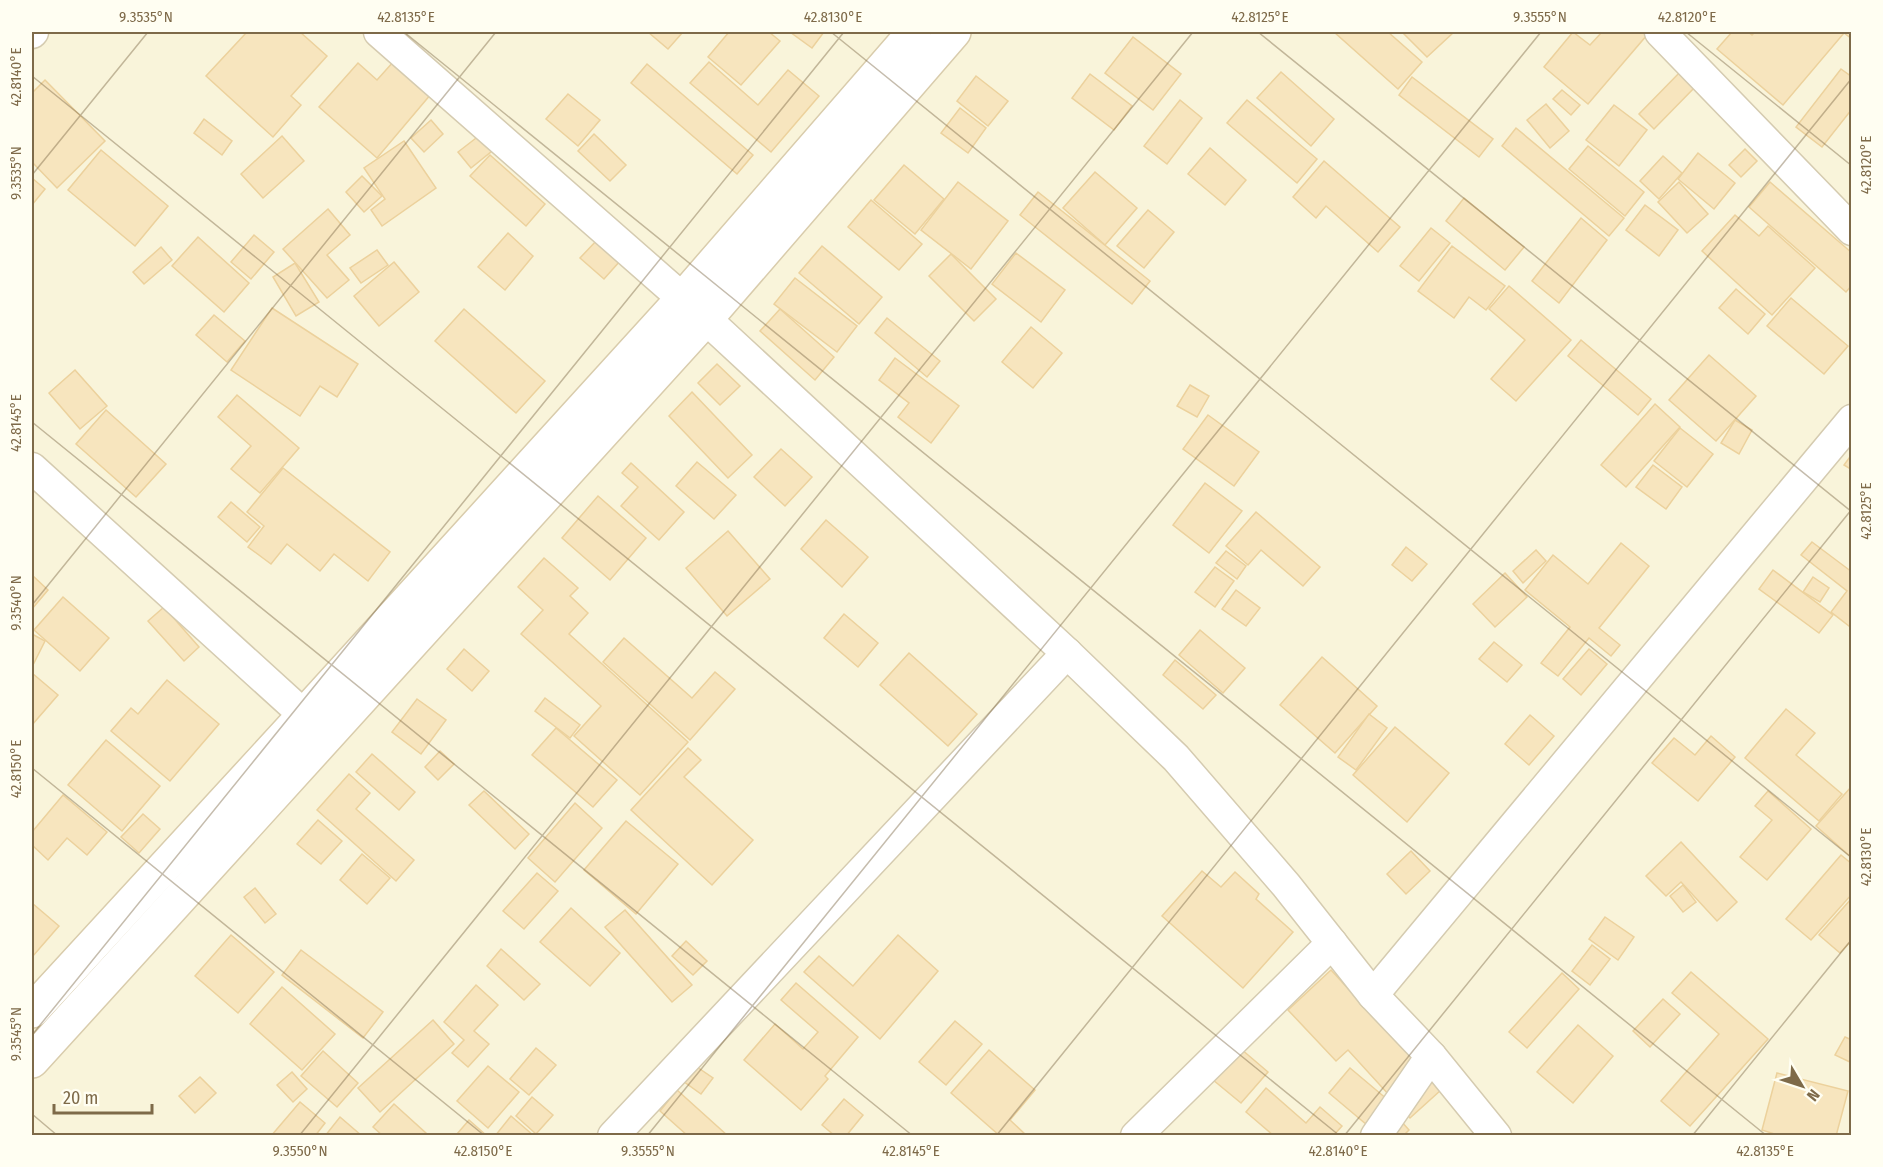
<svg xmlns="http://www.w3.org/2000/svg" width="1883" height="1167" font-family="'Fira Sans Condensed',sans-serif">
	<rect width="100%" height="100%" fill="#fffcea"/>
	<rect fill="#f9f4da" x="32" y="32" width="1819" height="1103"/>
	<g fill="#f7e5be" stroke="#ecd19c" stroke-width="1.5">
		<polygon points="247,32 300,32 327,56 291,96 301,105 273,137 206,76"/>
		<polygon points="648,32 683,32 668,49"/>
		<polygon points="729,32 769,32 780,41 741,85 708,57"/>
		<polygon points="790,32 824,32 812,48"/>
		<polygon points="1334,32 1388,32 1422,62 1398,89"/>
		<polygon points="1402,32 1454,32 1427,57"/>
		<polygon points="1573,32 1590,45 1602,32 1643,32 1647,35 1588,104 1544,67"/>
		<polygon points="1732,32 1748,32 1752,35 1755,32 1852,32 1852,39 1844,33 1783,105 1717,49"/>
		<polygon points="1133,37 1181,74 1153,110 1105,73"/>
		<polygon points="394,61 431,94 377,158 319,107 358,63 377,80"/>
		<polygon points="709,62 758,105 788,70 819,96 771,152 690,83"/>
		<polygon points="647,64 753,155 737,174 631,83"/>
		<polygon points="1841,69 1852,77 1852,109 1822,147 1796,127"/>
		<polygon points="1682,70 1697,85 1654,129 1639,114"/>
		<polygon points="1281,72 1334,119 1311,146 1257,98"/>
		<polygon points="1090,74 1132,106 1114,130 1072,98"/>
		<polygon points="976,76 1008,101 988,126 957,101"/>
		<polygon points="1412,77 1493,139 1479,157 1399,95"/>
		<polygon points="45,80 105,141 57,188 32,162 32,93"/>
		<polygon points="1562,90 1580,105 1571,115 1553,99"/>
		<polygon points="568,94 600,120 578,146 546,119"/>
		<polygon points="1180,100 1202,118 1167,164 1144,146"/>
		<polygon points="1247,100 1317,159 1297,183 1227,123"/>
		<polygon points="1546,104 1569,131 1550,148 1527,120"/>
		<polygon points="1614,105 1647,130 1619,166 1586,140"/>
		<polygon points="960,108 986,128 968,153 941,133"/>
		<polygon points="204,119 232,141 222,155 194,133"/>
		<polygon points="431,120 443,134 424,152 411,138"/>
		<polygon points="1516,128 1624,218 1609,236 1502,146"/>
		<polygon points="594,134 626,165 610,181 578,151"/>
		<polygon points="480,135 492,151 471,168 458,152"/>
		<polygon points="282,136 304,161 263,198 241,174"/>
		<polygon points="404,141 436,188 382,226 371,210 385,199 364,168"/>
		<polygon points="1588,146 1644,192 1625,216 1569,169"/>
		<polygon points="1210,148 1246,180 1225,205 1188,174"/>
		<polygon points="1745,149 1757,161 1741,177 1729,165"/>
		<polygon points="101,150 168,206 135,246 68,190"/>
		<polygon points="1698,153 1735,183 1714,209 1678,179"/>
		<polygon points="490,155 545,204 526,226 470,176"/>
		<polygon points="1663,156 1682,173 1659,199 1640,181"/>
		<polygon points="1324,161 1400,227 1378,252 1326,206 1316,218 1293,197"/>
		<polygon points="904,165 944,199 915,234 874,200"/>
		<polygon points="1095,172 1137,208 1105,245 1063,208"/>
		<polygon points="362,176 382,196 364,212 346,192"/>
		<polygon points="32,178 45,189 32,205"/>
		<polygon points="958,182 1008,221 971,269 921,230"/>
		<polygon points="1679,182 1708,214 1687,233 1658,202"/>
		<polygon points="1770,182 1852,253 1852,285 1846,292 1749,207"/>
		<polygon points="1038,192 1150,281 1132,304 1020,215"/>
		<polygon points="1464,198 1524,247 1505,270 1446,221"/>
		<polygon points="871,200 922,244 899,270 848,227"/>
		<polygon points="1645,205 1678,230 1659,256 1626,230"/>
		<polygon points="328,209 350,235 327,255 349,280 327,298 283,249"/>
		<polygon points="1148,210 1174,232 1144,268 1117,246"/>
		<polygon points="1735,215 1759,236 1768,226 1815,268 1772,315 1702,251"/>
		<polygon points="1581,218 1607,240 1559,303 1532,281"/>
		<polygon points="1431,228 1450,243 1419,281 1400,266"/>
		<polygon points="508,233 533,256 505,290 478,267"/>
		<polygon points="254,235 274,252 251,279 231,262"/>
		<polygon points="198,237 249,283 224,312 172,266"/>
		<polygon points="597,240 620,261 604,279 580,258"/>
		<polygon points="822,246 882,297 859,324 799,273"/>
		<polygon points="1452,246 1505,286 1486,310 1469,297 1454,318 1418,291"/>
		<polygon points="161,247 172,260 144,284 133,272"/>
		<polygon points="377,250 388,265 361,283 350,268"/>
		<polygon points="1016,253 1065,290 1041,322 992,284"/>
		<polygon points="951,254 996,299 974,321 929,276"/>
		<polygon points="394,262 419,292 379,326 354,296"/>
		<polygon points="295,263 319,302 296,316 273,277"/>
		<polygon points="795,278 857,326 837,352 774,304"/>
		<polygon points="1509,286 1571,340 1516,401 1491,379 1525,340 1489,309"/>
		<polygon points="1736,289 1765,314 1748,334 1719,308"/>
		<polygon points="1791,298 1848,346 1824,374 1767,326"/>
		<polygon points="272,308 358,364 337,397 320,386 300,416 231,370"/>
		<polygon points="464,309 545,381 516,413 435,341"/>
		<polygon points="780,309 834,357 815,380 760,331"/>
		<polygon points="214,315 245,341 227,362 196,335"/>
		<polygon points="887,318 940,361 927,377 875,333"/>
		<polygon points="1031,327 1062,353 1033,388 1002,362"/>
		<polygon points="1581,340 1651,399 1638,415 1568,356"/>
		<polygon points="1709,355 1756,396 1716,441 1669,400"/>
		<polygon points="895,358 959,406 931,443 898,417 909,403 879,380"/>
		<polygon points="717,364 740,386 720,405 698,383"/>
		<polygon points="75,370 107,406 80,429 49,393"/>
		<polygon points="1190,385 1209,396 1197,417 1177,406"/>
		<polygon points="692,392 752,455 728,478 669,416"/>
		<polygon points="237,395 299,448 260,493 231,469 251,446 218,417"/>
		<polygon points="1655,404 1680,427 1626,487 1601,465"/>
		<polygon points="106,410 166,464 136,497 76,444"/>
		<polygon points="1208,415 1259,452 1234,486 1183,449"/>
		<polygon points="1735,420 1752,430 1739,454 1721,443"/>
		<polygon points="1680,428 1713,454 1687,487 1654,461"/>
		<polygon points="781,449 812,477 785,506 754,477"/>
		<polygon points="1852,454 1852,470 1844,465"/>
		<polygon points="697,462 736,495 714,519 676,486"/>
		<polygon points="631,463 684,512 659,540 621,506 638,487 622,473"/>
		<polygon points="1653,465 1682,487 1666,509 1636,487"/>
		<polygon points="283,468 390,552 368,581 334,554 320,571 287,544 271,564 248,547 264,526 247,512"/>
		<polygon points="1205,483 1242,511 1209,553 1173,525"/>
		<polygon points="598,496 646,538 610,580 562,538"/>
		<polygon points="231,502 260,527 247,542 218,517"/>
		<polygon points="1256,512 1320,567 1303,586 1261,550 1248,565 1226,546"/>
		<polygon points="826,520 868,557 842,587 801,549"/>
		<polygon points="728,531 770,579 727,616 686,568"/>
		<polygon points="1812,542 1852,572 1852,623 1849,626 1831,612 1847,591 1801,555"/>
		<polygon points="1621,543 1649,566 1599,628 1620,645 1611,656 1589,638 1558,676 1541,663 1570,627 1525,590 1553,555 1588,584"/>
		<polygon points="1406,547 1427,564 1412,581 1392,565"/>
		<polygon points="1536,550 1546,561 1523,583 1513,571"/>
		<polygon points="1226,551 1246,566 1237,579 1216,563"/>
		<polygon points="544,558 578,588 570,596 588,613 569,634 688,742 640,795 574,736 601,706 521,634 543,610 518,587"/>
		<polygon points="1215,567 1234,581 1215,607 1195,592"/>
		<polygon points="1773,570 1833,615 1819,633 1759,589"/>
		<polygon points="1505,573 1527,597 1495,627 1473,604"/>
		<polygon points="32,575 48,590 32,609"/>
		<polygon points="1813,577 1829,588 1820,602 1803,592"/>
		<polygon points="1236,590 1260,608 1246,626 1222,609"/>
		<polygon points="63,597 109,638 80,671 34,630"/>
		<polygon points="164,607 199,647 184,661 148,621"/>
		<polygon points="844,614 878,643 858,667 824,638"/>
		<polygon points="1200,630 1245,668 1223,693 1179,655"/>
		<polygon points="32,634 45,641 34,663 32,661"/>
		<polygon points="624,638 692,698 715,672 735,689 690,740 603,662"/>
		<polygon points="1494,642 1522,665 1507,682 1479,659"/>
		<polygon points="464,649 489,671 472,691 447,669"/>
		<polygon points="1589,649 1607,664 1581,695 1563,679"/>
		<polygon points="909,653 977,714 948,746 880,685"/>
		<polygon points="1322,657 1377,706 1335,753 1280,705"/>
		<polygon points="1175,660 1216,695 1203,709 1163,675"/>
		<polygon points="32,673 58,695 32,725"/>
		<polygon points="167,680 219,724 170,781 111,731 131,708 138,714"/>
		<polygon points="545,698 580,725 570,738 535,711"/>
		<polygon points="417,699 446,720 421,754 392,732"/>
		<polygon points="1786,709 1815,733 1796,755 1842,794 1819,821 1745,758"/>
		<polygon points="1369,714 1387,728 1356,770 1338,757"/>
		<polygon points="1530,715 1554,736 1529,765 1505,744"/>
		<polygon points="1395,727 1449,773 1407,822 1353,775"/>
		<polygon points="556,728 617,780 593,807 532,755"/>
		<polygon points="1711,736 1735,757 1698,801 1652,763 1674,738 1695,755"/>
		<polygon points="106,740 160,786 122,831 68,785"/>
		<polygon points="688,748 701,760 684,777 753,840 712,885 631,810"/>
		<polygon points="440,751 454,764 438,780 425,767"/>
		<polygon points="372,754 415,792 399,810 356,772"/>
		<polygon points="349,774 370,793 356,809 414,860 396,881 317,810"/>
		<polygon points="1852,786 1852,858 1816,826"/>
		<polygon points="484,791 529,834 515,849 469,805"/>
		<polygon points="1768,791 1811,829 1767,880 1740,857 1772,820 1755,806"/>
		<polygon points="63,795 107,832 87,855 67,838 48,860 32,845 32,832"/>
		<polygon points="575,803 602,828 555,882 528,858"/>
		<polygon points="143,814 160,829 139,853 121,837"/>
		<polygon points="318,820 342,841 321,864 297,844"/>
		<polygon points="626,821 678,864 636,914 584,870"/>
		<polygon points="1681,842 1737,902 1717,921 1681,882 1666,896 1646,876"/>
		<polygon points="1411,851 1430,871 1406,894 1387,874"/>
		<polygon points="362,854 390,878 367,904 340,880"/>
		<polygon points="1841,855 1852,864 1852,894 1811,940 1786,919"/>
		<polygon points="1202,871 1221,887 1235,872 1259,894 1256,899 1293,932 1243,988 1162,916"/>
		<polygon points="537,873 558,891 524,929 503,911"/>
		<polygon points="1683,885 1696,902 1683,912 1670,896"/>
		<polygon points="255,888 276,914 265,923 244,897"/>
		<polygon points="1852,898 1852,940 1840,953 1819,935"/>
		<polygon points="32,903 59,926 33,956 32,955"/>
		<polygon points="571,908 620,953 590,986 540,942"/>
		<polygon points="625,910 692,985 672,1002 605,927"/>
		<polygon points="1605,917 1634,937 1618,960 1589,939"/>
		<polygon points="231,935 274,972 238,1013 195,976"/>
		<polygon points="898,935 938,971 880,1039 804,972 819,956 853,986"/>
		<polygon points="686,941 707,961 693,975 672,956"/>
		<polygon points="1592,945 1610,959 1590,985 1572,971"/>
		<polygon points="501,949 540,984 524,1000 487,966"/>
		<polygon points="301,950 383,1012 363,1038 282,975"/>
		<polygon points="1331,970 1441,1090 1410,1118 1348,1050 1336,1061 1288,1010"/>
		<polygon points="1691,972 1768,1039 1690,1126 1661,1101 1719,1034 1672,993"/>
		<polygon points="1562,973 1579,989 1527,1048 1509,1032"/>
		<polygon points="796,983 858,1037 825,1076 828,1079 801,1110 744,1060 775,1024 803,1049 818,1032 781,1000"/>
		<polygon points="476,985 498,1005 474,1031 489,1044 468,1067 452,1053 464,1040 444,1022"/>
		<polygon points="282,987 335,1034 302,1070 250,1024"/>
		<polygon points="1663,999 1680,1014 1650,1047 1633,1031"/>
		<polygon points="433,1020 454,1044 380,1112 358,1088"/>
		<polygon points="955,1021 982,1044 946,1085 919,1062"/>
		<polygon points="1578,1025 1613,1056 1573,1103 1537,1072"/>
		<polygon points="1845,1037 1852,1040 1852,1063 1835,1055"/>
		<polygon points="1234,1043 1268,1072 1241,1103 1207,1075"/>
		<polygon points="536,1048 556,1065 529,1095 510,1079"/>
		<polygon points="989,1050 1035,1090 1010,1120 1027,1136 1000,1136 951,1093"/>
		<polygon points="323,1051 358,1083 337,1107 301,1076"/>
		<polygon points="694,1065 713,1078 701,1094 683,1081"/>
		<polygon points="488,1066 519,1092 488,1128 457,1101"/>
		<polygon points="1350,1068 1388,1100 1367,1125 1329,1093"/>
		<polygon points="292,1072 307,1089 293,1102 277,1085"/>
		<polygon points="1777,1073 1848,1091 1836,1136 1781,1136 1762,1130"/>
		<polygon points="200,1077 216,1093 195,1113 179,1096"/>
		<polygon points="1266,1088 1306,1123 1320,1107 1342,1126 1333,1136 1274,1136 1246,1112"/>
		<polygon points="677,1090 728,1136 688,1136 660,1111"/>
		<polygon points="532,1097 553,1115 536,1134 516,1116"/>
		<polygon points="844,1099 863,1115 846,1136 835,1136 822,1125"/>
		<polygon points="300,1102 325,1123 315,1136 271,1136"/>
		<polygon points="394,1104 427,1134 426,1136 383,1136 373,1127"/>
		<polygon points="1393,1112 1409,1130 1403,1136 1387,1136"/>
		<polygon points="511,1116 534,1136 495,1136"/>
		<polygon points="340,1117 362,1136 325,1136"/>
		<polygon points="469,1120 487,1136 459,1136 457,1134"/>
	</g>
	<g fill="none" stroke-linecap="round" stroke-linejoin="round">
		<defs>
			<g id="street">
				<polyline points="379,32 706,319 1067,653 1176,758 1286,885 1373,995 1431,1056 1496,1136"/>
				<polyline points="1660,32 1852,230"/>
				<polyline points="32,33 33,32"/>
				<polyline points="32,468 304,715"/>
				<polyline points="1373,995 1852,420"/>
				<polyline points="613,1136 1067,653"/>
				<polyline points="1136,1136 1332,943"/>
				<polyline points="1376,1136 1431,1056"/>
			</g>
			<g id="secondary">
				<polyline points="32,1011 304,715 683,298 914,32"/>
				<polyline points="32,1061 706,319 954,32"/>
			</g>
		</defs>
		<use href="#street" stroke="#d5cbb0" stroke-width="33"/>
		<use href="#secondary" stroke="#d9ccac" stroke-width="36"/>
		<use href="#street" stroke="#fff" stroke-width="30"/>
		<use href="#secondary" stroke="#fff" stroke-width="33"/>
	</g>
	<path fill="none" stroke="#7e6a49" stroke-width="1.5" stroke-opacity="0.45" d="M404,32L1767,1136M831,32L1852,858M1258,32L1852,512M1686,32L1852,166M32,76L1340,1136M32,175L148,32M32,422L913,1136M32,605L496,32M32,768L485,1136M32,1035L844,32M32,1114L58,1136M299,1136L1193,32M647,1136L1541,32M996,1136L1852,78M1344,1136L1852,509M1692,1136L1852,939"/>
	<rect width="1883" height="1167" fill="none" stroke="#fffef2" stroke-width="66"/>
	<g transform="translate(1802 1086) rotate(129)" stroke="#fffef2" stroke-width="4.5" paint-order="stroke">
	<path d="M0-4.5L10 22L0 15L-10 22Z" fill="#7e6a49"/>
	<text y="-9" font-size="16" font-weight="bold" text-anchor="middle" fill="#7e6a49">N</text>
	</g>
	<path d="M54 1104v9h98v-9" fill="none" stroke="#7e6a49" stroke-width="3"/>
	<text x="63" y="1104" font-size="18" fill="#7e6a49" stroke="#fffef2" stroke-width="4.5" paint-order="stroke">20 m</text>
	<rect x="33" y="33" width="1817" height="1101" fill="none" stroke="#7e6a49" stroke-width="2"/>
	<g font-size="15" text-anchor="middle" fill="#7e6a49">
		<text x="146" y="22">9.3535°N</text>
		<text x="406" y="22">42.8135°E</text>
		<text x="833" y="22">42.8130°E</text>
		<text x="1260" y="22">42.8125°E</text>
		<text x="1540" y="22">9.3555°N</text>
		<text x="1687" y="22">42.8120°E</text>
		<text transform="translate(16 77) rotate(-90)" y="5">42.8140°E</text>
		<text transform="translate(1866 165) rotate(-90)" y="5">42.8120°E</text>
		<text transform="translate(16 173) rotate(-90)" y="5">9.3535°N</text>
		<text transform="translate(16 423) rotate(-90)" y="5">42.8145°E</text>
		<text transform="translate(1866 511) rotate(-90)" y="5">42.8125°E</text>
		<text transform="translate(16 603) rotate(-90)" y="5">9.3540°N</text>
		<text transform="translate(16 769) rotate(-90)" y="5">42.8150°E</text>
		<text transform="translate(1866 857) rotate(-90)" y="5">42.8130°E</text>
		<text transform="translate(16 1034) rotate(-90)" y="5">9.3545°N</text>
		<text x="300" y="1156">9.3550°N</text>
		<text x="483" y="1156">42.8150°E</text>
		<text x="648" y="1156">9.3555°N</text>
		<text x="911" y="1156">42.8145°E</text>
		<text x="1338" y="1156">42.8140°E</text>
		<text x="1765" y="1156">42.8135°E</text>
	</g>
</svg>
